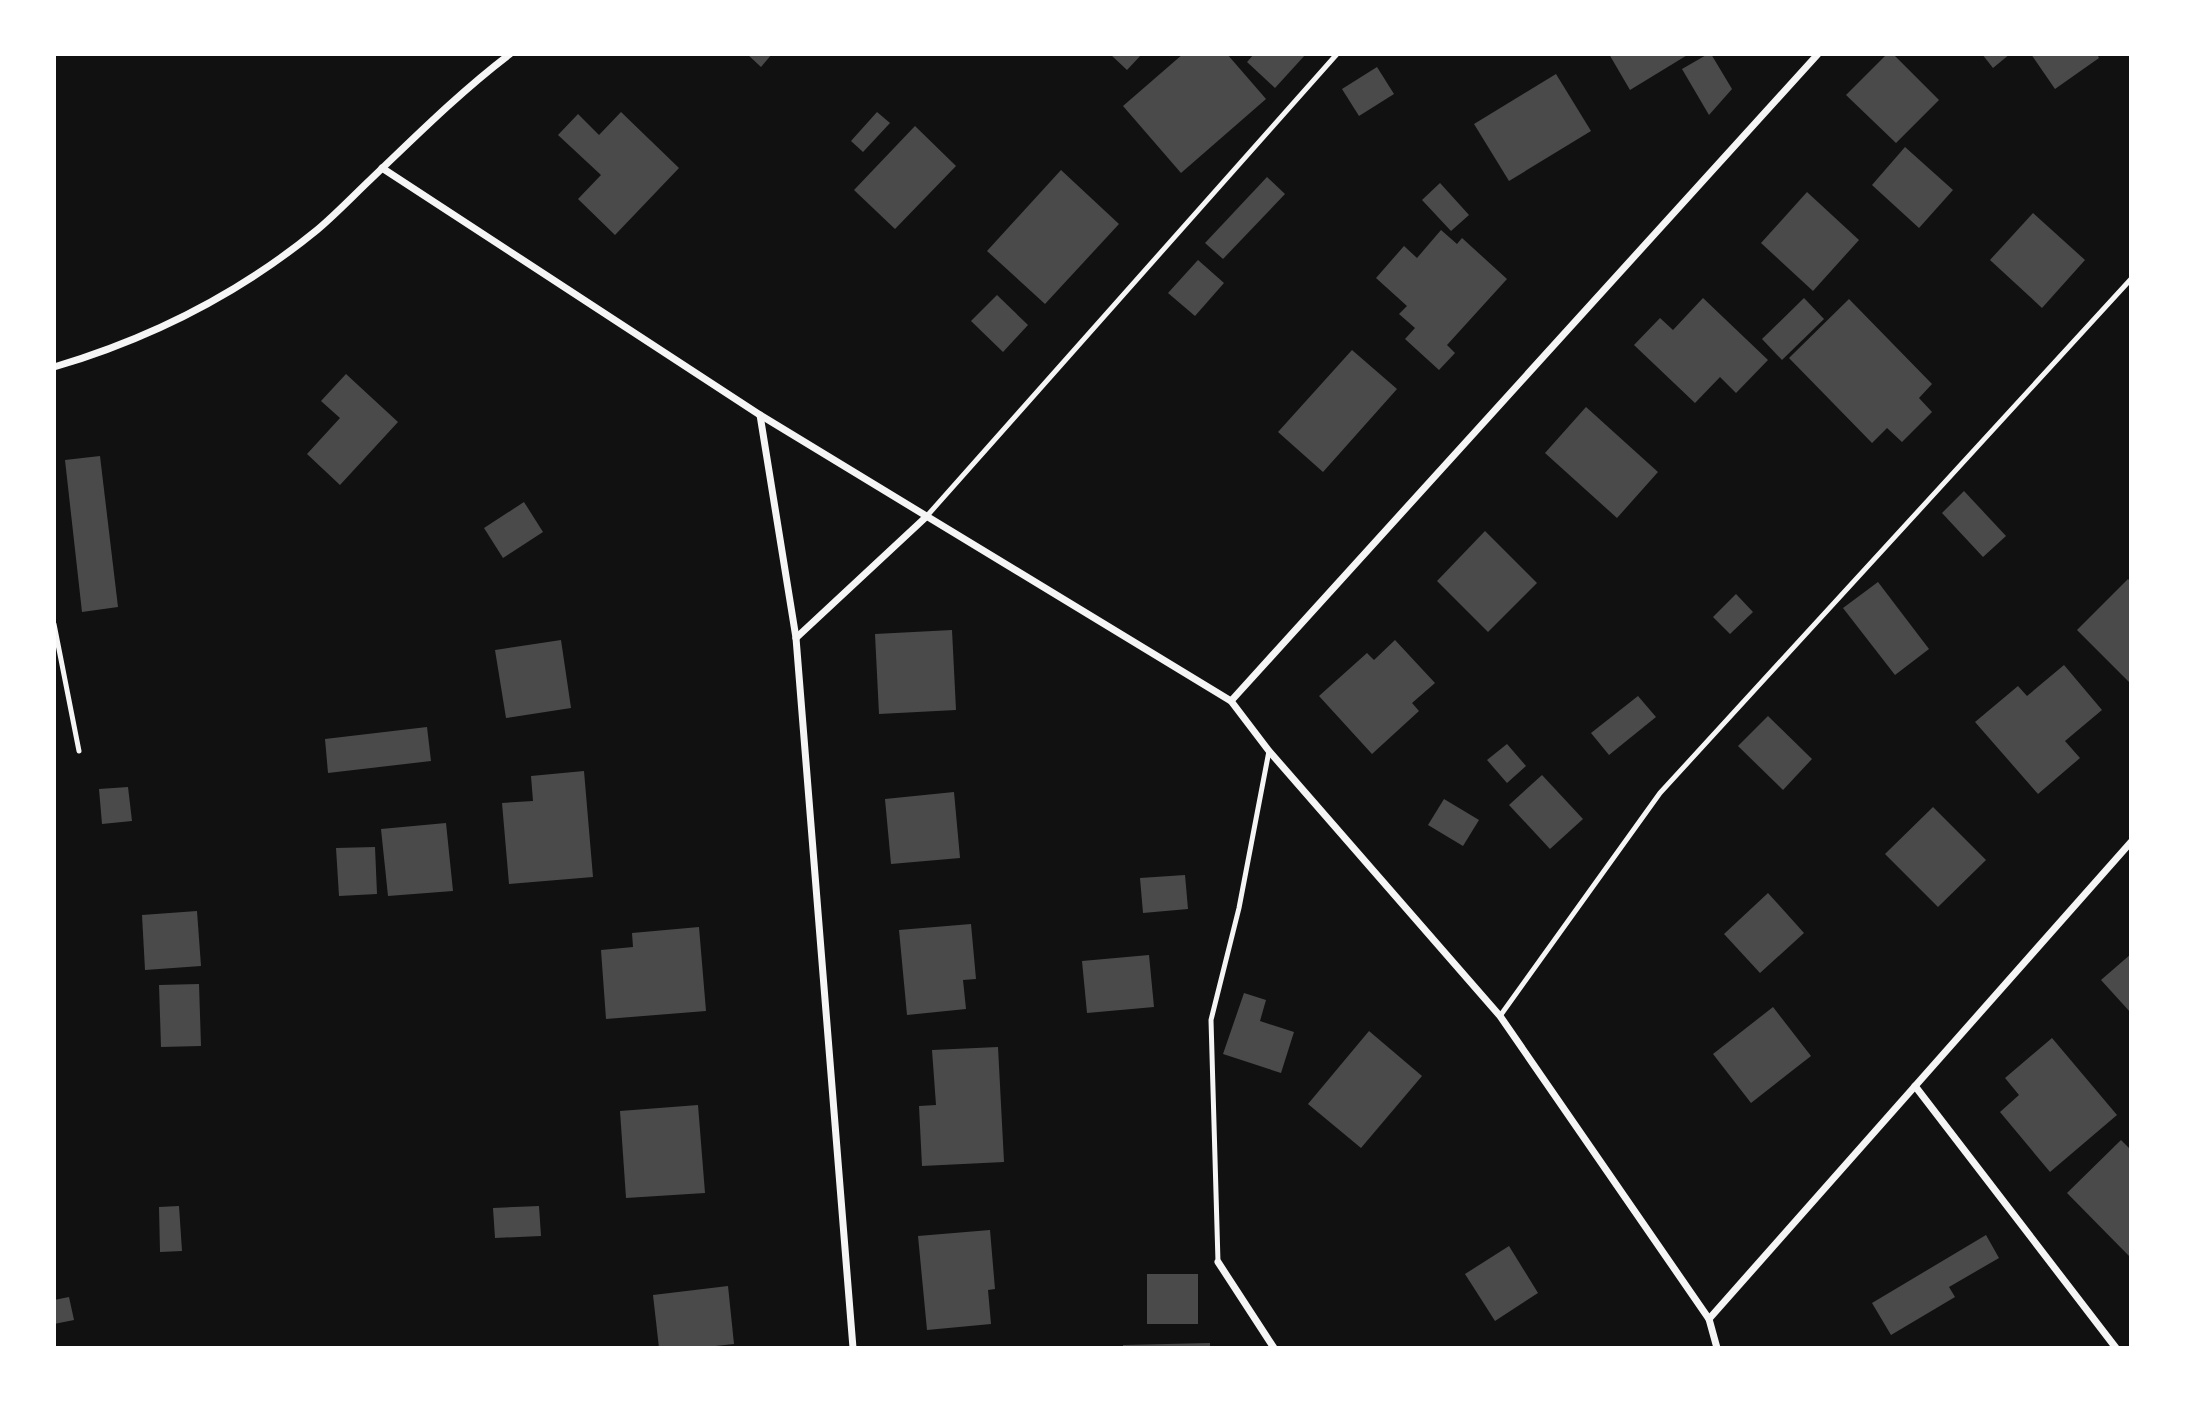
<svg xmlns="http://www.w3.org/2000/svg" width="2185" height="1402" font-family="'PT Sans Narrow',sans-serif">
	<rect width="100%" height="100%" fill="#111"/>
	<g fill="#4a4a4a">
		<polygon points="747,54 772,54 761,67"/>
		<polygon points="1110,54 1142,54 1127,70"/>
		<polygon points="1183,54 1227,54 1266,99 1181,173 1123,106"/>
		<polygon points="1254,54 1306,54 1275,88 1247,62"/>
		<polygon points="1609,54 1689,54 1630,90"/>
		<polygon points="1708,54 1711,54 1732,89 1709,115 1682,69"/>
		<polygon points="1887,54 1893,54 1939,100 1896,143 1846,95"/>
		<polygon points="1982,54 2010,54 1993,68"/>
		<polygon points="2031,54 2097,54 2099,58 2055,89"/>
		<polygon points="1377,67 1394,94 1359,116 1342,89"/>
		<polygon points="1556,74 1591,131 1509,181 1474,124"/>
		<polygon points="621,112 679,168 615,235 578,199 601,175 558,135 578,114 599,135"/>
		<polygon points="877,112 890,123 863,152 851,141"/>
		<polygon points="915,126 956,166 895,229 854,190"/>
		<polygon points="1905,147 1953,190 1919,228 1872,185"/>
		<polygon points="1061,170 1119,224 1045,304 987,251"/>
		<polygon points="1267,177 1285,194 1223,259 1205,243"/>
		<polygon points="1440,183 1469,215 1451,231 1422,200"/>
		<polygon points="1807,192 1859,240 1813,291 1761,243"/>
		<polygon points="2033,213 2085,260 2042,308 1990,260"/>
		<polygon points="1441,230 1457,244 1462,238 1507,279 1447,345 1455,353 1439,370 1405,339 1415,328 1399,314 1407,306 1376,278 1404,246 1417,258"/>
		<polygon points="1198,260 1224,283 1195,316 1168,293"/>
		<polygon points="997,295 1028,325 1003,352 971,321"/>
		<polygon points="1703,298 1768,360 1736,393 1720,377 1695,403 1634,345 1660,318 1673,330"/>
		<polygon points="1804,298 1824,319 1782,360 1762,339"/>
		<polygon points="1849,299 1932,384 1919,398 1932,412 1902,442 1887,428 1872,443 1789,358"/>
		<polygon points="1352,350 1397,389 1323,472 1278,432"/>
		<polygon points="346,374 398,422 340,485 307,454 340,418 321,401"/>
		<polygon points="1586,407 1658,472 1617,518 1545,453"/>
		<polygon points="100,456 118,607 82,612 65,460"/>
		<polygon points="1964,491 2006,536 1983,557 1942,513"/>
		<polygon points="524,502 543,532 503,558 484,528"/>
		<polygon points="1485,531 1537,583 1488,632 1437,581"/>
		<polygon points="2128,579 2131,582 2131,684 2077,630"/>
		<polygon points="1878,582 1929,649 1895,675 1843,608"/>
		<polygon points="1736,594 1753,612 1730,634 1713,617"/>
		<polygon points="952,630 956,710 879,714 875,634"/>
		<polygon points="561,640 571,708 506,718 495,650"/>
		<polygon points="1395,640 1435,683 1412,703 1419,711 1372,754 1319,696 1367,653 1374,660"/>
		<polygon points="2064,665 2102,710 2065,741 2080,758 2038,794 1975,722 2018,686 2027,696"/>
		<polygon points="1638,696 1656,717 1609,755 1591,733"/>
		<polygon points="1768,716 1812,759 1783,790 1738,746"/>
		<polygon points="427,727 431,761 328,773 325,739"/>
		<polygon points="1507,744 1526,766 1507,783 1487,760"/>
		<polygon points="584,771 593,877 509,884 502,803 533,801 531,776"/>
		<polygon points="1542,775 1583,819 1550,849 1509,805"/>
		<polygon points="128,787 132,821 102,824 99,789"/>
		<polygon points="954,792 960,858 891,864 885,799"/>
		<polygon points="1444,799 1479,820 1463,846 1428,825"/>
		<polygon points="1933,807 1986,860 1938,907 1885,854"/>
		<polygon points="446,823 453,891 388,896 381,829"/>
		<polygon points="375,847 377,894 339,896 336,848"/>
		<polygon points="1185,875 1188,909 1143,913 1140,878"/>
		<polygon points="1768,893 1804,933 1760,973 1724,934"/>
		<polygon points="197,911 201,966 145,970 142,915"/>
		<polygon points="971,924 976,979 963,980 966,1009 907,1015 899,930"/>
		<polygon points="699,927 706,1011 606,1019 601,950 633,947 632,933"/>
		<polygon points="2131,954 2131,1013 2101,980"/>
		<polygon points="1149,955 1154,1007 1087,1013 1082,961"/>
		<polygon points="199,984 201,1046 161,1047 159,985"/>
		<polygon points="1244,993 1266,1000 1260,1021 1294,1032 1281,1073 1223,1054"/>
		<polygon points="1773,1007 1811,1056 1751,1103 1713,1054"/>
		<polygon points="1369,1031 1422,1076 1361,1148 1308,1104"/>
		<polygon points="2052,1038 2117,1115 2050,1172 2000,1112 2019,1095 2005,1078"/>
		<polygon points="998,1047 1004,1162 922,1166 919,1106 936,1105 932,1050"/>
		<polygon points="698,1105 705,1193 626,1198 620,1111"/>
		<polygon points="2121,1140 2131,1150 2131,1258 2067,1193"/>
		<polygon points="179,1206 182,1251 160,1252 159,1207"/>
		<polygon points="539,1206 541,1236 495,1238 493,1208"/>
		<polygon points="990,1230 995,1289 988,1290 991,1324 927,1330 918,1236"/>
		<polygon points="1986,1235 1999,1258 1949,1287 1955,1297 1891,1335 1872,1303"/>
		<polygon points="1509,1246 1538,1293 1495,1321 1465,1274"/>
		<rect x="1147" y="1274" width="51" height="50"/>
		<polygon points="728,1286 734,1344 697,1348 659,1348 653,1295"/>
		<polygon points="69,1297 74,1320 54,1324 54,1300"/>
		<polygon points="1210,1343 1210,1348 1123,1348 1123,1345"/>
	</g>
	<g fill="none" stroke-linecap="round" stroke-linejoin="round">
		<g stroke="#f5f5f5" stroke-width="5">
			<polyline points="926,517 1337,54"/>
			<polyline points="54,624 79,751"/>
			<polyline points="1500,1016 1660,793 2131,279"/>
			<polyline points="1218,1262 1211,1020 1239,908 1269,751"/>
		</g>
		<g stroke="#f5f5f5" stroke-width="7">
			<polyline points="382,168 760,415 1231,701 1269,751 1500,1016 1709,1319 1717,1348"/>
			<path d="M54,367C149,339 240,293 317,230C336,214 353,196 371,179C416,136 460,92 510,54"/>
			<polyline points="760,415 796,638 853,1348"/>
			<polyline points="796,638 926,517"/>
			<polyline points="1231,701 1818,54"/>
			<polyline points="1915,1086 2116,1348"/>
			<polyline points="1218,1262 1274,1348"/>
			<polyline points="1709,1319 2131,842"/>
		</g>
	</g>
	<rect width="2185" height="1402" fill="none" stroke="#ffffff" stroke-width="112"/>
</svg>
